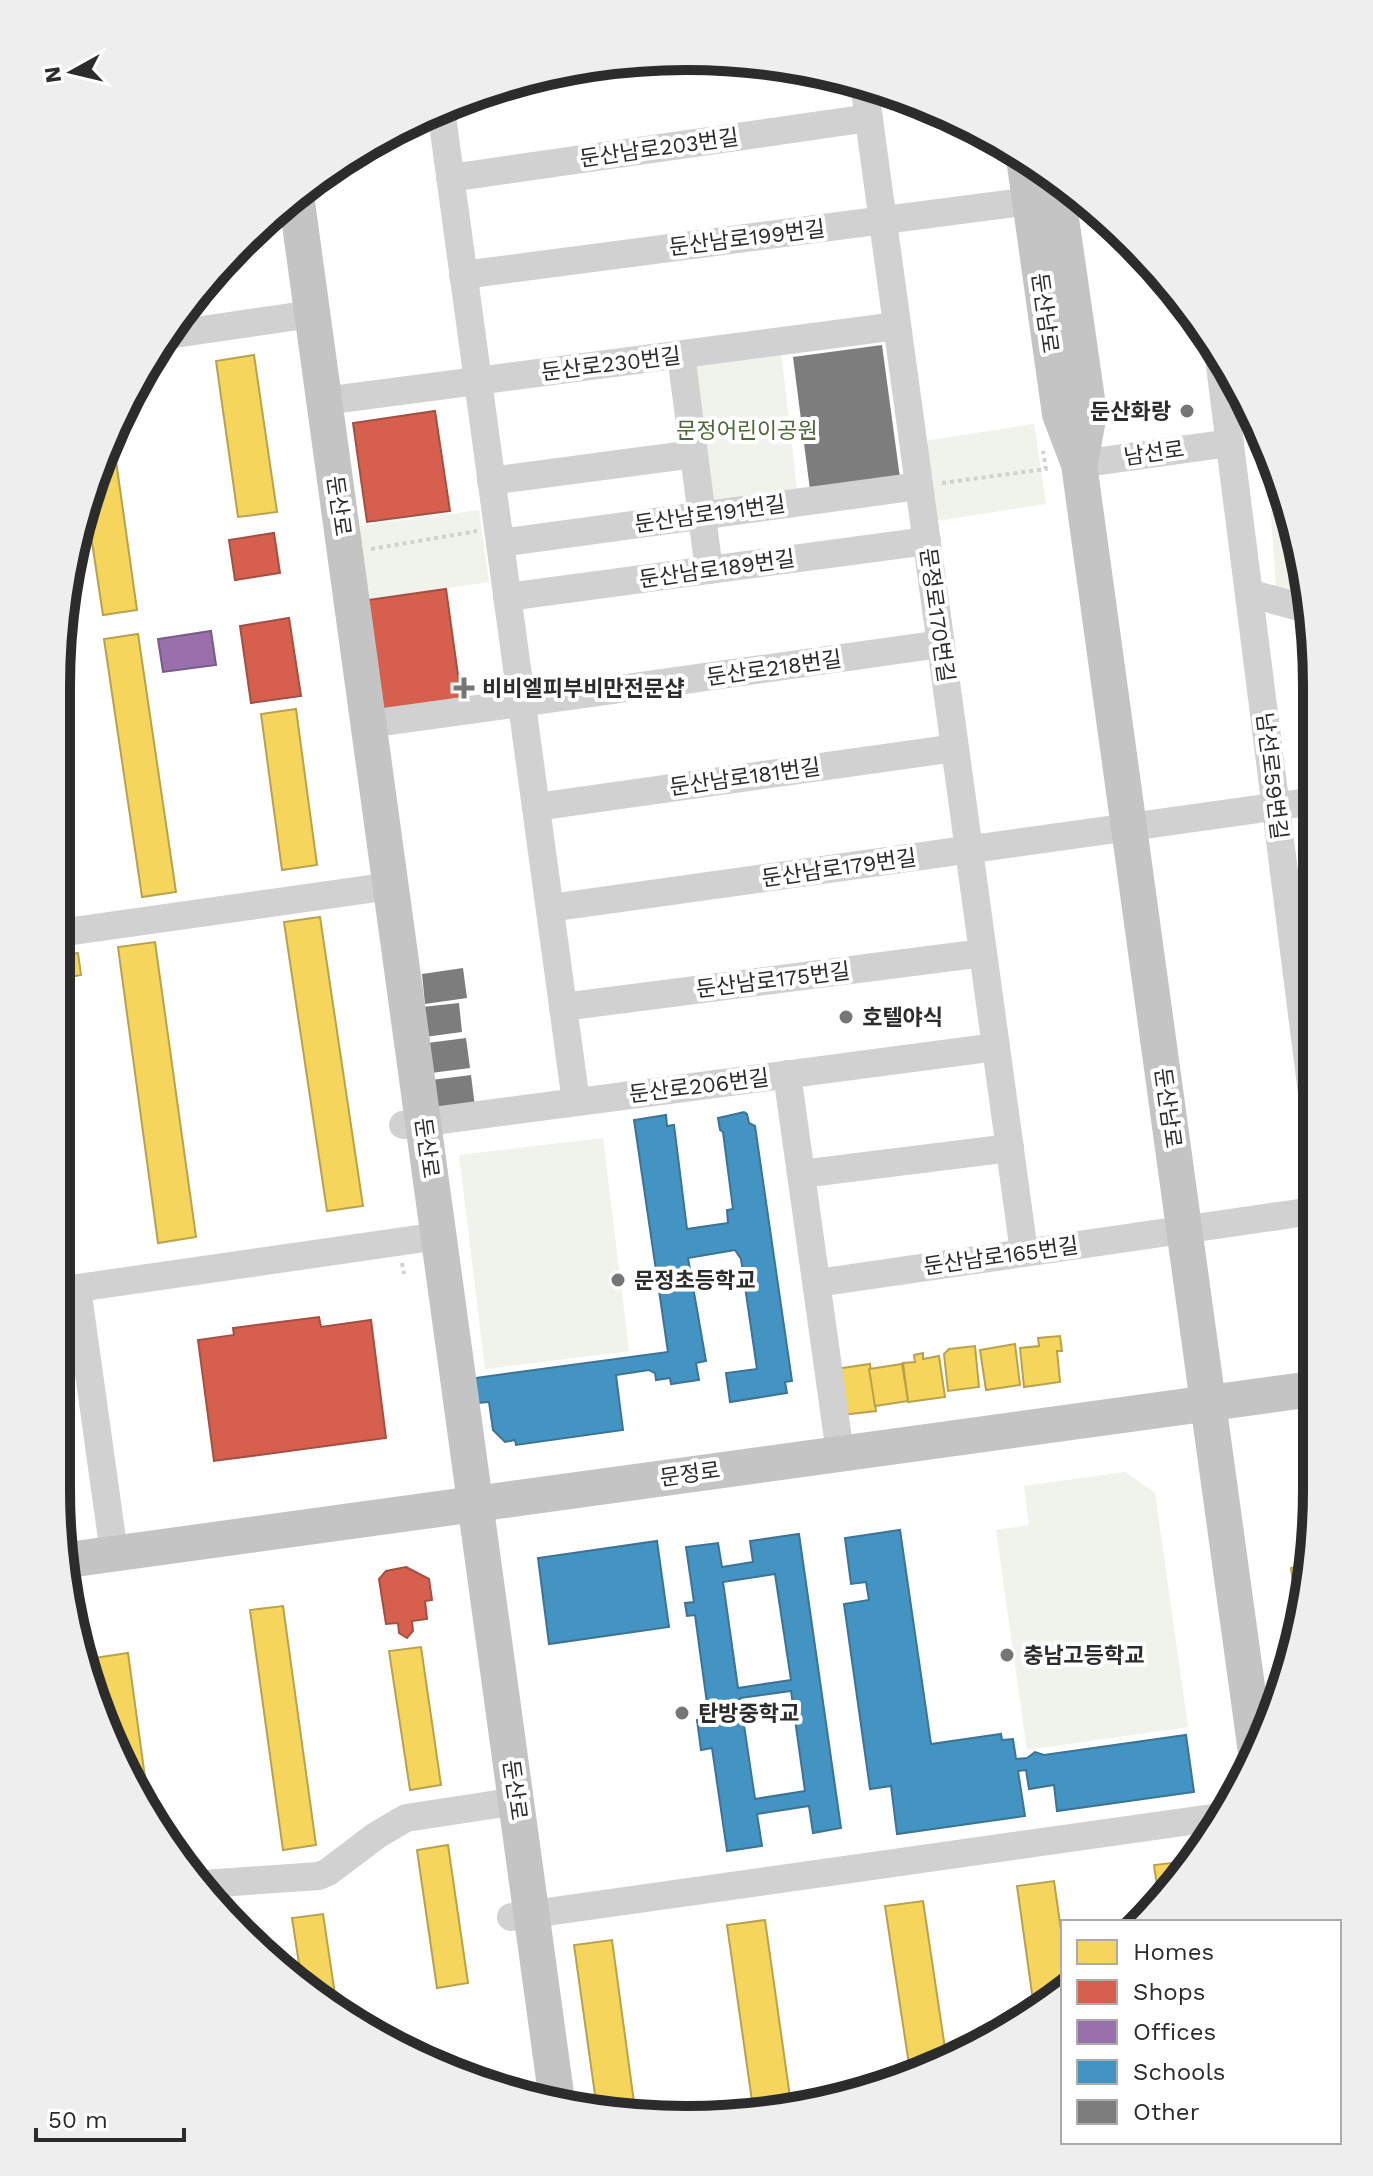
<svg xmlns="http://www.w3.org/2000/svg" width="1373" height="2176" font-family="'Work Sans','Noto Sans KR',sans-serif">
	<rect width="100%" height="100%" fill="#fff"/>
	<g fill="#eff3eb">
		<polygon points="781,352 798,498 713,509 695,363"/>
		<polygon points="1034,424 1046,504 936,521 924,441"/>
		<polygon points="1266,444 1295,523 1308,600 1276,587"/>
		<polygon points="479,510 489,582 349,602 338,529"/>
		<polygon points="603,1138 629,1351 485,1369 459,1155"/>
		<polygon points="1125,1472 1155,1493 1188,1727 1027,1750 996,1530 1029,1525 1024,1486"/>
	</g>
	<g fill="#f6d55c" stroke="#b9a24e" stroke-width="2">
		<polygon points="254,355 277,512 238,517 216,361"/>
		<polygon points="112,432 137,610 103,615 87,509 104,445"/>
		<polygon points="138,634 176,892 142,897 104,639"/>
		<polygon points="296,709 317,865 282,870 261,714"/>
		<polygon points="320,917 363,1206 327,1211 284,922"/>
		<polygon points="155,942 196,1237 158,1243 118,947"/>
		<polygon points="78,953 81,975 59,979 59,955"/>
		<polygon points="1060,1336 1062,1351 1057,1351 1060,1382 1024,1387 1020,1348 1039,1346 1038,1338"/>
		<polygon points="1015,1344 1020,1385 986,1390 980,1350"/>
		<polygon points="975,1346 979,1387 948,1391 944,1354 949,1349"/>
		<polygon points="923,1353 923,1359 939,1356 945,1397 908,1402 903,1363 915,1362 914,1355"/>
		<polygon points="870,1364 876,1411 842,1415 835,1369"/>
		<polygon points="902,1364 908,1401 875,1406 869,1369"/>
		<polygon points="57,1375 71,1480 56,1482"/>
		<polygon points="1312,1565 1312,1571 1298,1621 1291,1568"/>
		<polygon points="283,1606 316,1845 283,1850 250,1610"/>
		<polygon points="421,1647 441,1785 410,1790 389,1651"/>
		<polygon points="128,1653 150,1814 102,1717 94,1658"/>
		<polygon points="448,1845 468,1983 437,1988 417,1850"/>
		<polygon points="1188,1861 1189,1869 1186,1874 1159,1900 1154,1865"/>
		<polygon points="1054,1881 1063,1944 1063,1989 1035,2015 1017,1886"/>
		<polygon points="923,1901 946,2055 910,2071 885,1906"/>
		<polygon points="323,1914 337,2008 303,1990 292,1918"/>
		<polygon points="765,1920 791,2104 753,2108 727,1925"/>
		<polygon points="612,1940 636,2117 597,2109 574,1945"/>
	</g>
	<g fill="#d6604d" stroke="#a35043" stroke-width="2">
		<polygon points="435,411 450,511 367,522 353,423"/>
		<polygon points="274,533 280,573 235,580 229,540"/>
		<polygon points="446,589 462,704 377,716 361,601"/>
		<polygon points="289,618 301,696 251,703 240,626"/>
		<polygon points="319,1317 321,1327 371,1320 386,1438 214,1461 198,1340 234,1335 233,1328"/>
		<polygon points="406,1567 429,1579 432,1600 425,1601 427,1619 412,1621 413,1631 407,1638 399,1633 398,1623 386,1624 379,1579 386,1571"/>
	</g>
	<polygon fill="#9970ab" stroke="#785c85" stroke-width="2" points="211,631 216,665 163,672 158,639"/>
	<g fill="#4393c3" stroke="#3c7496" stroke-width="2" fill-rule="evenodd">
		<polygon points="744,1112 747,1114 749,1123 755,1126 792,1381 785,1382 787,1393 730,1402 726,1373 757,1369 741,1259 735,1250 688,1258 706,1361 696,1363 699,1380 671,1384 670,1378 656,1380 655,1373 649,1370 616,1375 623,1430 516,1445 515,1440 505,1442 493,1430 489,1402 478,1403 475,1378 668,1352 634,1120 666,1115 667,1126 674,1125 687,1229 728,1223 727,1210 733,1209 723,1132 720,1130 718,1118"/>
		<polygon points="900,1530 931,1744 1001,1734 1002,1740 1013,1739 1016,1759 1027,1758 1035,1752 1044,1755 1186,1735 1194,1792 1057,1811 1054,1785 1029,1789 1026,1770 1018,1771 1025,1816 897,1834 891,1786 870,1789 844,1604 869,1600 866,1582 851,1584 845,1538"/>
		<path d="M799,1534L841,1828L813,1833L809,1806L757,1814L762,1846L727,1851L712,1748L701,1750L697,1720L709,1718L695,1615L687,1616L685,1603L694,1602L686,1547L718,1543L722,1567L753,1562L750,1541ZM775,1574L791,1680L738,1688L723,1582ZM791,1691L805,1791L755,1799L740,1698Z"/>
		<polygon points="657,1541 669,1627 549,1644 538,1558"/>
	</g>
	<g fill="#7d7d7d">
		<polygon points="882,345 900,478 810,490 793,357"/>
		<polygon points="463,968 467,998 425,1004 422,974"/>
		<polygon points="459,1003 462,1032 425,1037 422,1007"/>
		<polygon points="466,1038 470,1068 431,1073 427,1043"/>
		<polygon points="471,1075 475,1107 435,1112 431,1080"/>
	</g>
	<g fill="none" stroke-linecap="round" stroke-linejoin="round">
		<g stroke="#d1d1d1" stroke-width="4" stroke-dasharray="4 4" stroke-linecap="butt">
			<polyline points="942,483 1046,469 1043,451"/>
			<polyline points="371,549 477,531"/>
			<polyline points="402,1263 404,1274"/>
		</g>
		<g stroke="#d1d1d1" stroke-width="28">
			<polyline points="864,83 1024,1252"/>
			<polyline points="441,109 576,1102"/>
			<polyline points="450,178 869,118"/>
			<polyline points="463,275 1030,201"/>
			<polyline points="168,335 312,314"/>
			<polyline points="681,355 709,570"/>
			<polyline points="1219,358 1314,1109"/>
			<polyline points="324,401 897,326"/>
			<polyline points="1079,464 1230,443"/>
			<polyline points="491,481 694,454"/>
			<polyline points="500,543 919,486"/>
			<polyline points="1249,593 1310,610"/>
			<polyline points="507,597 927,541"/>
			<polyline points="369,724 941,644"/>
			<polyline points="536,807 955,748"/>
			<polyline points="550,908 1315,801"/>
			<polyline points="59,933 391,886"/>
			<polyline points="563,1007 983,953"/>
			<polyline points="787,1074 840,1453"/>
			<polyline points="403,1125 996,1047"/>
			<polyline points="801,1174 1010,1148"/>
			<polyline points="817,1283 1313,1211"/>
			<polyline points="77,1288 114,1553"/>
			<polyline points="57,1291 439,1236"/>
			<polyline points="203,1884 319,1876 328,1872 377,1835 406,1818 517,1801"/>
			<polyline points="511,1917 1219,1817"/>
		</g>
		<g stroke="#c4c4c4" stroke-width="36">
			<polyline points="1024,158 1060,414 1079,464 1256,1752"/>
			<polyline points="1055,177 1089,413 1080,463"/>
			<polyline points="296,195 557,2101"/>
			<polyline points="68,1560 1312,1389"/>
		</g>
	</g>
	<g fill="#767676" stroke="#fff" stroke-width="3">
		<circle cx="1187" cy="411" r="8"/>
		<path d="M460 676h8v8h8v8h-8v8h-8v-8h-8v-8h8z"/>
		<circle cx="846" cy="1017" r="8"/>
		<circle cx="618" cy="1280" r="8"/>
		<circle cx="1007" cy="1655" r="8"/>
		<circle cx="682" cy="1713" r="8"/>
	</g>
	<g text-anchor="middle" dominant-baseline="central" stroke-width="8" stroke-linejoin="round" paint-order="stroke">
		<g font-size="22" fill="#2c2c2c" stroke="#fff">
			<text transform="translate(659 148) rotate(-8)">둔산남로203번길</text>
			<text transform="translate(747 238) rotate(-7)">둔산남로199번길</text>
			<text transform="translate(1045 313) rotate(82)">둔산남로</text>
			<text transform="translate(611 364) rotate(-7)">둔산로230번길</text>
			<text transform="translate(1154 453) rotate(-8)">남선로</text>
			<text transform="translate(339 506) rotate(82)">둔산로</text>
			<text transform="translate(710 514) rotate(-8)">둔산남로191번길</text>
			<text transform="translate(717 569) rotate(-8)">둔산남로189번길</text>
			<text transform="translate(937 615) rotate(82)">문정로170번길</text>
			<text transform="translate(774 668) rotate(-8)">둔산로218번길</text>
			<text transform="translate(1272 776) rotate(83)">남선로59번길</text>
			<text transform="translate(745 777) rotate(-8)">둔산남로181번길</text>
			<text transform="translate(839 868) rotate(-8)">둔산남로179번길</text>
			<text transform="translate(773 980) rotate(-7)">둔산남로175번길</text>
			<text transform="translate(699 1086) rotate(-7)">둔산로206번길</text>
			<text transform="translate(1168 1108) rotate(82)">둔산남로</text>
			<text transform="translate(427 1148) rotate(82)">둔산로</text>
			<text transform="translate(1001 1256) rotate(-8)">둔산남로165번길</text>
			<text transform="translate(690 1474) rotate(-8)">문정로</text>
			<text transform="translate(515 1790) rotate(82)">둔산로</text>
		</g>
		<g font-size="22" font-weight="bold" fill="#2c2c2c" stroke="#fff" text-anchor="start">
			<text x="1171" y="411" text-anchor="end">둔산화랑</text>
			<text x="482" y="688">비비엘피부비만전문샵</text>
			<text x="862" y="1017">호텔야식</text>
			<text x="634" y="1280">문정초등학교</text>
			<text x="1023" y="1655">충남고등학교</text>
			<text x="698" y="1713">탄방중학교</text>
		</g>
		<g font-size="22" fill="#4f673a" stroke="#fff">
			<text x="747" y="430">문정어린이공원</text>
		</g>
	</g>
	<path d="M0 0H1373V2176H0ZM686 70H687A616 616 0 0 1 1303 686V1490A616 616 0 0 1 687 2106H686A616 616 0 0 1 70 1490V686A616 616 0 0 1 686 70Z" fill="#eee" fill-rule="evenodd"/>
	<path fill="none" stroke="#2c2c2c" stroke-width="10" d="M686 70H687A616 616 0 0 1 1303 686V1490A616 616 0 0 1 687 2106H686A616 616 0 0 1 70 1490V686A616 616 0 0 1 686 70Z"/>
	<rect x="1061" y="1920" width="280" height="224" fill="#ffffff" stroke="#ababab" stroke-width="2"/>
	<rect x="1077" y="1940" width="40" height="24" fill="#f6d55c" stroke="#ababab" stroke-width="2"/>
	<text x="1133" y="1960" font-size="24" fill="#2c2c2c">Homes</text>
	<rect x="1077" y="1980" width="40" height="24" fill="#d6604d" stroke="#ababab" stroke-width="2"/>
	<text x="1133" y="2000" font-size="24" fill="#2c2c2c">Shops</text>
	<rect x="1077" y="2020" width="40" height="24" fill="#9970ab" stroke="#ababab" stroke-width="2"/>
	<text x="1133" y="2040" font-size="24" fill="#2c2c2c">Offices</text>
	<rect x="1077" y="2060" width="40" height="24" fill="#4393c3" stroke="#ababab" stroke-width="2"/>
	<text x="1133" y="2080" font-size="24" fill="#2c2c2c">Schools</text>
	<rect x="1077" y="2100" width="40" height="24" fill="#7d7d7d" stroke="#ababab" stroke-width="2"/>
	<text x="1133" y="2120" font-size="24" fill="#2c2c2c">Other</text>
	<g transform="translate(72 72) rotate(262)" stroke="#ffffff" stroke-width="6" paint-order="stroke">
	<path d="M0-6L14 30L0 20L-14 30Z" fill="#2c2c2c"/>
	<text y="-12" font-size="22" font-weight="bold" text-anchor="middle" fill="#2c2c2c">N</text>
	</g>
	<path d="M36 2128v12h148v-12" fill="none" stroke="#2c2c2c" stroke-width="4"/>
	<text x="48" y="2128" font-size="24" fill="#2c2c2c" stroke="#ffffff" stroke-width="6" paint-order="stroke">50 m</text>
</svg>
